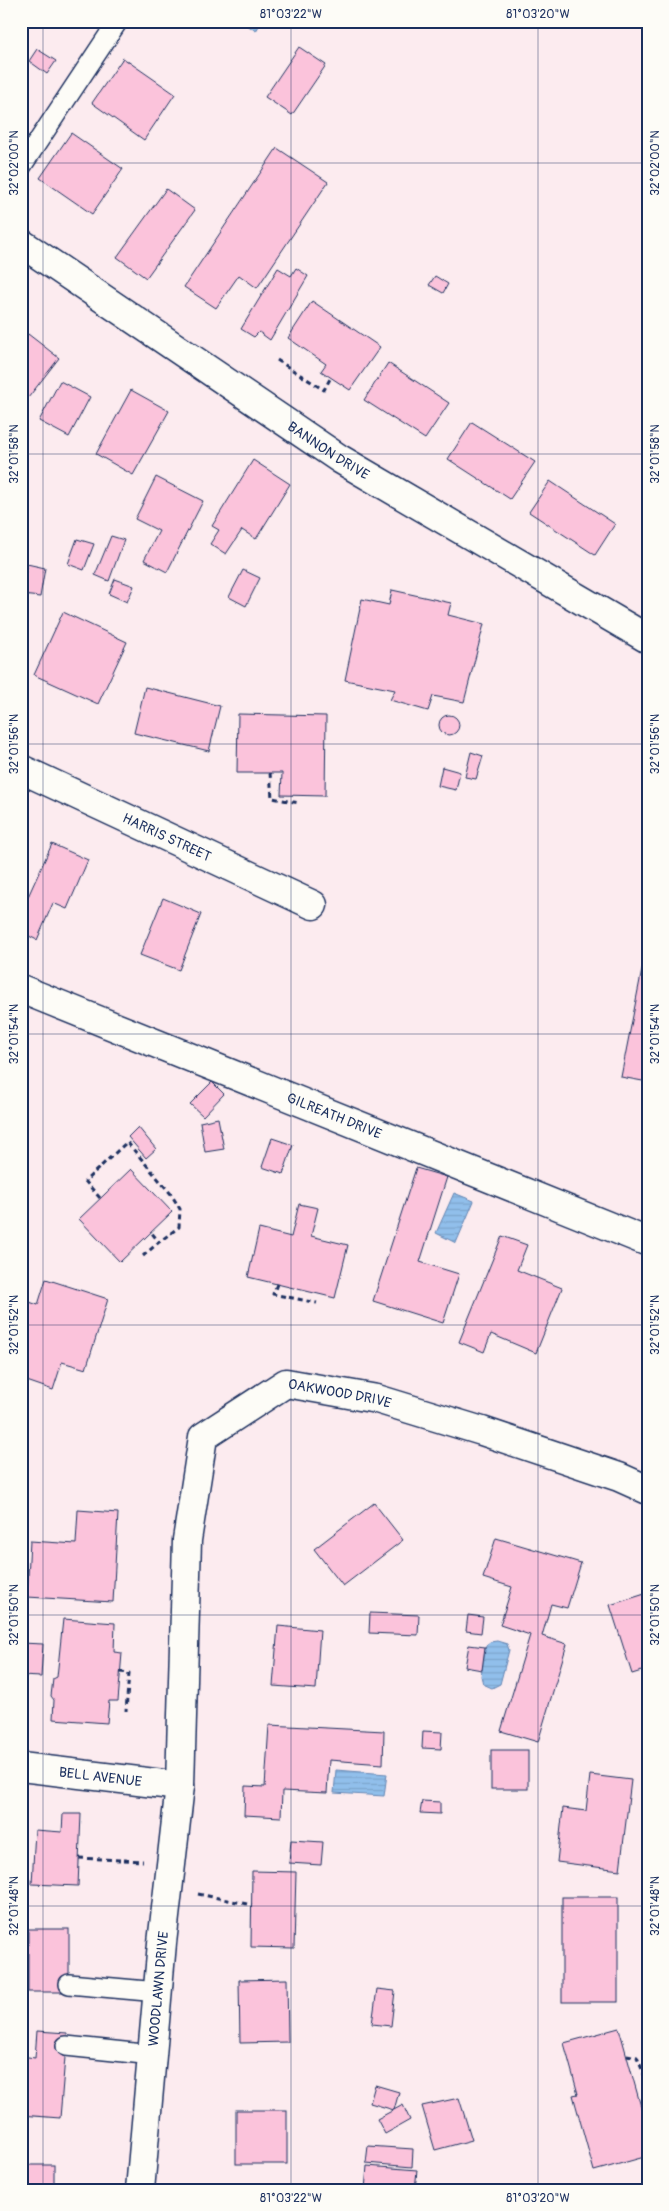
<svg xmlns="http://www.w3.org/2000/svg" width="669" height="2211" font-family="Pangolin,sans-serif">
	<defs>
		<pattern id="water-rules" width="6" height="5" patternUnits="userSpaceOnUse" patternTransform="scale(1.25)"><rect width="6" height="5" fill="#91bfeb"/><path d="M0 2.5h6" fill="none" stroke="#7ca4cc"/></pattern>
	</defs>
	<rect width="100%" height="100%" fill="#fcebef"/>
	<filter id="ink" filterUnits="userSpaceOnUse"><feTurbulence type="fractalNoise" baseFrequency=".02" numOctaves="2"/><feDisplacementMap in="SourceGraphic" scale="10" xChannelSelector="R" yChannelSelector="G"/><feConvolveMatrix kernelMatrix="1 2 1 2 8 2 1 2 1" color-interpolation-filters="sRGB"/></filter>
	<g filter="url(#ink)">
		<g fill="url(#water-rules)" stroke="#6285b3">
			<polygon points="241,21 262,21 256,31"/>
			<polygon points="454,1193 474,1201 456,1243 436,1233"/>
			<polygon points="497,1641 507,1644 509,1650 500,1684 492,1688 483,1684 481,1676 486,1645 490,1642"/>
			<polygon points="336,1770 387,1774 384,1796 334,1793"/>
		</g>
		<g fill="#fbc3db" stroke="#1b2f5e">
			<polygon points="299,47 326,65 292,115 265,97"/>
			<polygon points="37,49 56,61 47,74 29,61"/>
			<polygon points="123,58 175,94 144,140 92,103"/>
			<polygon points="71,133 123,169 92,214 40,178"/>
			<polygon points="277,148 328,182 257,288 239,275 216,308 184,287"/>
			<polygon points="166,189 195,210 146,278 117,257"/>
			<polygon points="278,268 291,276 296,268 308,276 270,340 259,332 254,337 241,329"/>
			<polygon points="435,276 448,284 443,293 429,285"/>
			<polygon points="312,301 380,347 350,390 321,371 326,364 288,338"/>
			<polygon points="28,334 59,358 21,407 21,342"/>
			<polygon points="388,363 449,403 425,439 364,400"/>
			<polygon points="60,381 90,397 69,437 39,421"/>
			<polygon points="131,390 169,411 133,475 96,454"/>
			<polygon points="472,422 535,462 510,499 448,459"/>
			<polygon points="253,460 290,484 256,539 242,530 226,554 210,544 219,530 212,526"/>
			<polygon points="156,477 203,501 167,572 144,560 159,531 135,519"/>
			<polygon points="550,481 615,524 595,555 529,512"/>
			<polygon points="111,536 124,540 109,581 95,575"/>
			<polygon points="77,539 94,544 84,570 68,564"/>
			<polygon points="27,564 45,568 40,597 22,595"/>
			<polygon points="243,570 260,578 246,606 229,597"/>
			<polygon points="115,579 134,586 127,602 109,594"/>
			<polygon points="392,590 451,603 448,615 484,624 464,702 433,696 428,711 390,700 395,690 345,680 362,599 389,605"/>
			<polygon points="63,612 127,642 98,704 34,675"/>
			<polygon points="145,687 220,706 209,751 134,733"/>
			<polygon points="238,714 326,716 325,796 281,795 282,773 237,773"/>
			<circle cx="449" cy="725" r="10"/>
			<polygon points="471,752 483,756 476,779 465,777"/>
			<polygon points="442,767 460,772 456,790 438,786"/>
			<polygon points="52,844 88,860 67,909 53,903 37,940 21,932 21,912"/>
			<polygon points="163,898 201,914 179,970 140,955"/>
			<polygon points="648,939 648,1082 621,1077"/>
			<polygon points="21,1051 26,1052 21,1074"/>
			<polygon points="212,1082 224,1094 203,1116 190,1104"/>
			<polygon points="218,1118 224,1149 205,1152 200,1122"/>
			<polygon points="138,1127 156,1149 146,1158 128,1137"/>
			<polygon points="272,1138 293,1145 283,1174 262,1167"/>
			<polygon points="416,1168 447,1177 420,1262 459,1274 443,1323 373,1301"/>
			<polygon points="131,1169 172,1212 120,1262 79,1219"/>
			<polygon points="299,1204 318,1208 311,1236 348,1245 335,1298 248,1277 259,1229 291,1237"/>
			<polygon points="502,1236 527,1245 517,1270 562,1288 536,1353 491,1334 484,1352 459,1342"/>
			<polygon points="46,1279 108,1299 86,1369 62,1362 53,1390 21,1379 21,1299 38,1305"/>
			<polygon points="374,1503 403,1540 343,1586 314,1549"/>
			<polygon points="78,1510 118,1513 113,1602 27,1597 30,1541 76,1544"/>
			<polygon points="496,1538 581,1563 567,1608 551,1604 542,1636 567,1644 538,1742 501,1731 530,1635 500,1625 512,1587 483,1578"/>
			<polygon points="648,1593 648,1669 632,1674 610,1605"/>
			<polygon points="370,1613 419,1615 418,1635 369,1633"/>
			<polygon points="468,1615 483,1617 481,1633 466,1631"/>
			<polygon points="63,1619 115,1623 114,1652 122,1653 118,1701 109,1701 107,1723 53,1719 54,1700 51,1696 53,1679 57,1677"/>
			<polygon points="278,1626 320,1630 316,1689 273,1686"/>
			<polygon points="21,1643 43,1644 41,1677 21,1676"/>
			<polygon points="469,1645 485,1647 482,1670 465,1667"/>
			<polygon points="269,1725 384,1731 383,1764 329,1760 327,1793 282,1791 281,1817 244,1815 245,1786 265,1787"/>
			<polygon points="423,1731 442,1732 441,1749 422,1748"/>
			<rect x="491" y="1750" width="37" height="39"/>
			<polygon points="590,1775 631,1780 620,1870 557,1862 563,1808 586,1811"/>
			<polygon points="422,1801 440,1802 440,1814 420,1813"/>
			<polygon points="63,1814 81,1814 78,1886 32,1884 35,1830 62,1832"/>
			<polygon points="291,1840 323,1842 321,1865 289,1863"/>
			<polygon points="252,1871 296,1872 294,1948 251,1947"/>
			<rect x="562" y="1897" width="56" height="105"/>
			<rect x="28" y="1929" width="41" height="63"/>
			<polygon points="287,1979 288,2042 240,2043 239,1980"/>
			<polygon points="377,1989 395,1991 391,2026 372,2024"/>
			<polygon points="619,2028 648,2132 648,2156 594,2171 573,2095 578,2094 564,2043"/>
			<polygon points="37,2031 67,2033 60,2118 21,2115 21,2094 24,2072 21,2072 21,2056 35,2058"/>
			<polygon points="375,2085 399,2092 394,2110 370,2103"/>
			<polygon points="459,2098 472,2140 435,2150 422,2106"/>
			<polygon points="403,2105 410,2120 385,2134 377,2119"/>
			<rect x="236" y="2110" width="51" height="54"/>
			<polygon points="368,2146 413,2149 412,2167 366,2163"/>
			<rect x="21" y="2165" width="33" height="25"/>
			<polygon points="367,2166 417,2170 415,2190 365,2190"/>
		</g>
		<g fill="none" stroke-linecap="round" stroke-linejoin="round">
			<defs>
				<g id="lane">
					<polyline points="21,167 118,21"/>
					<polyline points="69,1984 158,1992"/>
					<polyline points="66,2046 153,2055"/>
				</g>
				<g id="street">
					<path id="s1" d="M21,243L340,459L648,639"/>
					<path id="s2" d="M21,769L313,905"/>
					<path id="s3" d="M21,989L648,1242"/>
					<path id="s4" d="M21,1767L180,1786"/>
					<path id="s5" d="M140,2190L162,1943L180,1786L187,1540L203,1437L286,1383L377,1399L482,1431L619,1477L648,1490"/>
				</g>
			</defs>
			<use href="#lane" stroke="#1b2f5e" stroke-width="22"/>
			<use href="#street" stroke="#1b2f5e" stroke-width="31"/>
			<g stroke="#1b2f5e" stroke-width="3" stroke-dasharray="5 4" stroke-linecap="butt">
				<polyline points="277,360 324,390 331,377"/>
				<polyline points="270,773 272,798 299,803"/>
				<polyline points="100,1198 85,1181 127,1142 171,1194 180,1209 179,1227 159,1242"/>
				<polyline points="143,1256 159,1242 151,1232"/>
				<polyline points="277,1284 273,1294 317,1303"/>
				<polyline points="120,1672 129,1673 126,1711"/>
				<polyline points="79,1858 143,1861"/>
				<polyline points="198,1894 252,1905"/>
				<polyline points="627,2055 637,2057 648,2084"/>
			</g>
			<use href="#lane" stroke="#fdfcf7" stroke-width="19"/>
			<use href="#street" stroke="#fdfcf7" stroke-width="28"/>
		</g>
	</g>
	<path fill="none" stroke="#1b2f5e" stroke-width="1" stroke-opacity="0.45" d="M43,21V2190M291,21V2190M538,21V2190M21,163H648M21,454H648M21,744H648M21,1034H648M21,1325H648M21,1615H648M21,1906H648"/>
	<g text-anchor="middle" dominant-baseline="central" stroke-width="5" stroke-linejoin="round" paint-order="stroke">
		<g font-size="14" fill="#1b2f5e" stroke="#fdfcf7">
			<text stroke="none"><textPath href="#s1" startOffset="371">BANNON DRIVE</textPath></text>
			<text stroke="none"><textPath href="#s2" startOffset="161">HARRIS STREET</textPath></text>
			<text stroke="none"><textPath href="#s3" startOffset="338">GILREATH DRIVE</textPath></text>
			<text stroke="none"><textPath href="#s5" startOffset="910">OAKWOOD DRIVE</textPath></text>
			<text stroke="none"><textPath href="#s4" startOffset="80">BELL AVENUE</textPath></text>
			<text stroke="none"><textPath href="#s5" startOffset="202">WOODLAWN DRIVE</textPath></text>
		</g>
	</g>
	<rect width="669" height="2211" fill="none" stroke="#fdfcf7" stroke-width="55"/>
	<rect x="28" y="28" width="614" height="2156" fill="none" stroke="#1b2f5e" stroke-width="2"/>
	<g font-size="12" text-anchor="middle" fill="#1b2f5e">
		<text x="291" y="18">81°03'22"W</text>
		<text x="538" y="18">81°03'20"W</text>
		<text transform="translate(14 163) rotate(-90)" y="4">32°02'00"N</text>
		<text transform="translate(655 163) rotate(-90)" y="4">32°02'00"N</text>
		<text transform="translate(14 454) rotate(-90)" y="4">32°01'58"N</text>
		<text transform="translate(655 454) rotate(-90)" y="4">32°01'58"N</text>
		<text transform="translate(14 744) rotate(-90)" y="4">32°01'56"N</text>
		<text transform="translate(655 744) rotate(-90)" y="4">32°01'56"N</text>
		<text transform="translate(14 1034) rotate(-90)" y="4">32°01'54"N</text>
		<text transform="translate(655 1034) rotate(-90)" y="4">32°01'54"N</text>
		<text transform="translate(14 1325) rotate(-90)" y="4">32°01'52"N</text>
		<text transform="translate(655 1325) rotate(-90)" y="4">32°01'52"N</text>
		<text transform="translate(14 1615) rotate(-90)" y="4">32°01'50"N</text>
		<text transform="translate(655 1615) rotate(-90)" y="4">32°01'50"N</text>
		<text transform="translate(14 1906) rotate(-90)" y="4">32°01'48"N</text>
		<text transform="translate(655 1906) rotate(-90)" y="4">32°01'48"N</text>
		<text x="291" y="2202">81°03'22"W</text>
		<text x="538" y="2202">81°03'20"W</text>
	</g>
</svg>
